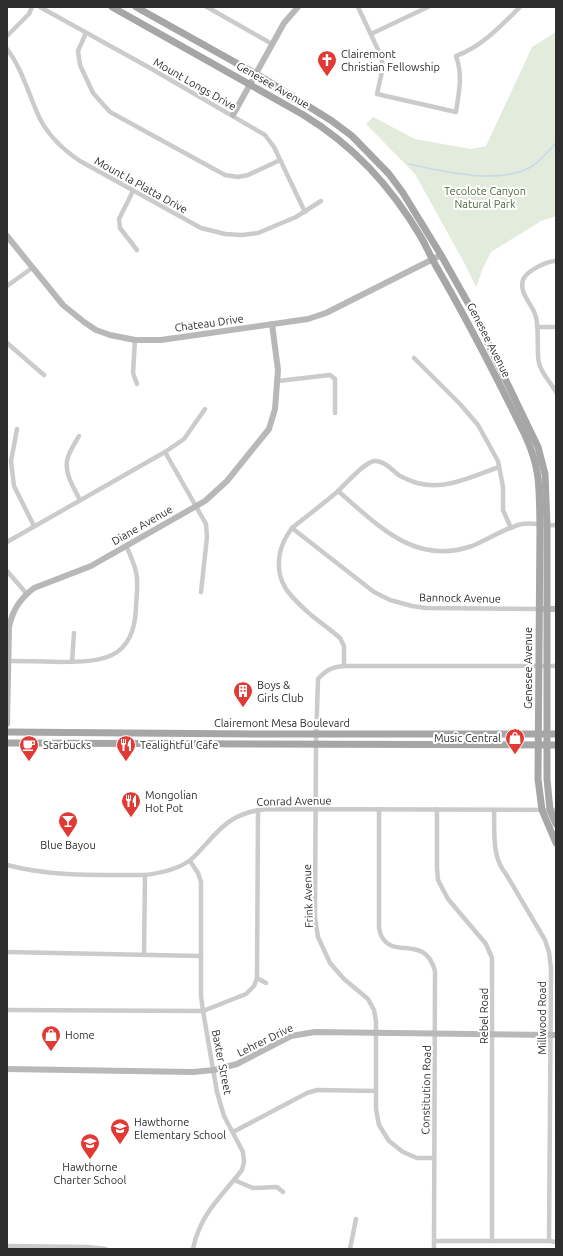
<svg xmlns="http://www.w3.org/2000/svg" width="563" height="1256" font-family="Ubuntu,sans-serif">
	<rect width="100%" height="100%" fill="#fff"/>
	<polygon fill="#e2ebdc" points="556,32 556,216 541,221 491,252 483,268 476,287 466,266 415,174 366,124 373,117 415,139 471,149 486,146 532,47"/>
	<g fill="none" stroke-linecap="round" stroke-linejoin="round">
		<path stroke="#c8d9ea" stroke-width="1.5" d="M409,164C444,172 502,186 534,165C542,159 549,150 556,143"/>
		<g stroke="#cbcbcb" stroke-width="4.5">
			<polyline points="40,7 150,68 265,135 274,147 305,212"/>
			<polyline points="207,7 272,44"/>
			<path d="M358,7L381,56L383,67L377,94L456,112C459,91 463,76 456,56C482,46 500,27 520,7"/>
			<polyline points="86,33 78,51 80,65 93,93 110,112 225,175 238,177 248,175 280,160"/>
			<polyline points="371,34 428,7"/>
			<polyline points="7,36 29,14 32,7"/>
			<path d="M7,49C23,70 29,96 40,119C49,136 65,151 80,161L201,228L225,234L242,235L258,233L296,217L321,201"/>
			<polyline points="133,191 119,219 120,228 137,250"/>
			<path d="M556,261C547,261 526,271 523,280C519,293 531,303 535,314C540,326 536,349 539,363C541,373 551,383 556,392"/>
			<polyline points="7,286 32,268"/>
			<polyline points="537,327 556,327"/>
			<polyline points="135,340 133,373 137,384"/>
			<polyline points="7,343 44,375"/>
			<polyline points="414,358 460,404 478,425 498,461 503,487 503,510 511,528"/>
			<polyline points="278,381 330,375 335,379 335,413"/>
			<polyline points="17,429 11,461 14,486 34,526"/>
			<path d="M79,436C75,443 68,453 67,461C65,475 74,488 80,500"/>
			<polyline points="165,452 206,524 207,537 201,592"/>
			<path d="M338,491C378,525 414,566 472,546C489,539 505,528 522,524C533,522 545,526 556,525"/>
			<polyline points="292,528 374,592 390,600 412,606 426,608 539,609"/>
			<polyline points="7,542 165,452 184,439 205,409"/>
			<polyline points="7,571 27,594"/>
			<path d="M7,661C24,661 42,661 59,662C102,662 134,660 136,608C136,597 139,583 136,572C134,563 130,554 126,546"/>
			<polyline points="72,662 74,633"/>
			<path d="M344,666V646L340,638C331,630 321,623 311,615C291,597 274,583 280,553C282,543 286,536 292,528C307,516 323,504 337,492C347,483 362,464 374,461C384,460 393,471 400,476C406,479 411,481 417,483C445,491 473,476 499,467"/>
			<path d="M379,809V928C380,931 380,935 382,937C394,959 425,934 435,971L434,1249"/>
			<polyline points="437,809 437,868 438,880 448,899 486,944 492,958 492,1241"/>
			<path d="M494,810C495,831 491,856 506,874L545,940L549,952L551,968L549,1241"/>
			<path d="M190,861L198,873L201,882V996L203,1011L217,1092L224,1116L243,1152L244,1162L242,1170C221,1197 200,1214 193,1249"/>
			<path d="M7,865C52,877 99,875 145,875C161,873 176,870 189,861C196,856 201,849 207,843C225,822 238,812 267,809L556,810"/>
			<polyline points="7,952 201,956"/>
			<polyline points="144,955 145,875"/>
			<polyline points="257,978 266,983"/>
			<polyline points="7,1010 203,1011 246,994 254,986 257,978 258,810"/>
			<polyline points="233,1132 307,1093 317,1090 376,1091"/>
			<path d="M434,1158H417L403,1152L389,1141L379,1125L376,1109V1021L374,1010L368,999L344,979L330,963L318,937L315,917L316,744L318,679C326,670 332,667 344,666H556"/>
			<polyline points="234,1180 253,1188 277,1187 283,1192"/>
			<polyline points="434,1241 549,1241 556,1242"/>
			<polyline points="7,1246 87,1247 106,1249"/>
			<polyline points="350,1249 356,1219"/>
		</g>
		<g stroke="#b8b8b8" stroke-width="6">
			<polyline points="233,115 284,23 298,7"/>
			<polyline points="7,236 63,305 84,322 96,330 110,335 135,340 161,340 308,319 326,313 441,255"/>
			<polyline points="544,609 556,609"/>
			<path d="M7,724L9,627C13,609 20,599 34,588L91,566L205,501L227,481L269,429L275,409L278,370L272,324"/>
			<polyline points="7,1069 193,1072 214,1070 237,1064 291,1036 315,1032 556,1035"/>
		</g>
		<g stroke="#a6a6a6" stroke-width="7">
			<path d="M112,7L302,114C353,145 390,185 421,237C426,246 431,257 436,266C468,321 497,378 525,435C541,469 539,489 540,525L538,779L542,810L556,843"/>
			<polyline points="136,7 263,78 332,121 352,136 389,174 403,193 441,255 472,310 538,447 545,474 547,525 547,779 550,810 556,824"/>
			<polyline points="7,732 253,734 556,734"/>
			<polyline points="7,743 556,745"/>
		</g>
	</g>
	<defs>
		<symbol id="church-pin" viewBox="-11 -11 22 30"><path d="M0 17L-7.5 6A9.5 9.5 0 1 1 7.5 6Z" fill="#e13934" stroke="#fff"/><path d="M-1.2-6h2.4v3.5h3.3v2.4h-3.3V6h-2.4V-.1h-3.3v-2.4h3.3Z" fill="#fff"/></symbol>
		<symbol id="building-pin" viewBox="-11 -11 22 30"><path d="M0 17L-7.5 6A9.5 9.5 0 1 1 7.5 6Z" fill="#e13934" stroke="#fff"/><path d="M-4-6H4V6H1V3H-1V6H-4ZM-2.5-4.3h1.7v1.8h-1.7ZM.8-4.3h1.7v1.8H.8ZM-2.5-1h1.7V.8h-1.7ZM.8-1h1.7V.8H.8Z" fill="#fff"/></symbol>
		<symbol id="shop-pin" viewBox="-11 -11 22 30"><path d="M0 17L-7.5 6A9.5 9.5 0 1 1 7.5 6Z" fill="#e13934" stroke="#fff"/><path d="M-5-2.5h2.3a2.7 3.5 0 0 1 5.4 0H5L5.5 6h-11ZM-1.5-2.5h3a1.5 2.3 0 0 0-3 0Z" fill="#fff"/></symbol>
		<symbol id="cafe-pin" viewBox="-11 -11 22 30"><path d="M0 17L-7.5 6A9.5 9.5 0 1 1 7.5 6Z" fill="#e13934" stroke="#fff"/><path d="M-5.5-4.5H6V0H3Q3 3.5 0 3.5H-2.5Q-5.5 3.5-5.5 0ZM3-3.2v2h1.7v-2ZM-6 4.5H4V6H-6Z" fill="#fff"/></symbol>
		<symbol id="restaurant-pin" viewBox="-11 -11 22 30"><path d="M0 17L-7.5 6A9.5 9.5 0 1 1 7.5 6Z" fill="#e13934" stroke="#fff"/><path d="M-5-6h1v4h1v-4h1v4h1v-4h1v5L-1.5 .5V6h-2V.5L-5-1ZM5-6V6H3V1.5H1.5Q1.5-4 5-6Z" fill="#fff"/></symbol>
		<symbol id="bar-pin" viewBox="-11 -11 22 30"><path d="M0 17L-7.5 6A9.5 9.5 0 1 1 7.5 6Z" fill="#e13934" stroke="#fff"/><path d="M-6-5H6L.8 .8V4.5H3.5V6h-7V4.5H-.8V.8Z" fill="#fff"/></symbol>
		<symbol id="school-pin" viewBox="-11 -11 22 30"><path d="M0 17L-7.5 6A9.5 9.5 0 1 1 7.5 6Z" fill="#e13934" stroke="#fff"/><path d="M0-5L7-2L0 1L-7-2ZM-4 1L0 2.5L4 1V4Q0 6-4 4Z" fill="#fff"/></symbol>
	</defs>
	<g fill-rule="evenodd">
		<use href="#church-pin" x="316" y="49" width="22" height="30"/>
		<use href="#building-pin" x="232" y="680" width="22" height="30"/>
		<use href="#shop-pin" x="504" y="727" width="22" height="30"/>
		<use href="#cafe-pin" x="18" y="734" width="22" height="30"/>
		<use href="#restaurant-pin" x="115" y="734" width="22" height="30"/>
		<use href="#restaurant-pin" x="120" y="790" width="22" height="30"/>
		<use href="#bar-pin" x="57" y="810" width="22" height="30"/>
		<use href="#shop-pin" x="40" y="1024" width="22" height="30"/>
		<use href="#school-pin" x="109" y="1117" width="22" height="30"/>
		<use href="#school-pin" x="79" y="1132" width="22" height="30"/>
	</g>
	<g text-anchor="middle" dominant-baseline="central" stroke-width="4" stroke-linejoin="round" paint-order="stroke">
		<g font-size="11" fill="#2e2e2e" stroke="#fff" text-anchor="start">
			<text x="341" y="54">Clairemont<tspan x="341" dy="13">Christian Fellowship</tspan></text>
			<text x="257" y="685">Boys &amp;<tspan x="257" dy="13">Girls Club</tspan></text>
			<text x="501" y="738" text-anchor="end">Music Central</text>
			<text x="43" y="745">Starbucks</text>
			<text x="140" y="745">Tealightful Cafe</text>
			<text x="145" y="795">Mongolian<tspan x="145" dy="13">Hot Pot</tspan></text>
			<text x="68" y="845" text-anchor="middle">Blue Bayou</text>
			<text x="65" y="1035">Home</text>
			<text x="134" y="1122">Hawthorne<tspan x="134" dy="13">Elementary School</tspan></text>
			<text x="90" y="1167" text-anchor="middle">Hawthorne<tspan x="90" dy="13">Charter School</tspan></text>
		</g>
		<g font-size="11" fill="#2e2e2e" stroke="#fff">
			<text transform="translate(195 84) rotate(30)">Mount Longs Drive</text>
			<text transform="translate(273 85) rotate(30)">Genesee Avenue</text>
			<text transform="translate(141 185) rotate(29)">Mount la Platta Drive</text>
			<text transform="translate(209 323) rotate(-8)">Chateau Drive</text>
			<text transform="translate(489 340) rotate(63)">Genesee Avenue</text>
			<text transform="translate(142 525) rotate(-30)">Diane Avenue</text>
			<text transform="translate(460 598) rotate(1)">Bannock Avenue</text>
			<text transform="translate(528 668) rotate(-90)">Genesee Avenue</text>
			<text x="282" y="723">Clairemont Mesa Boulevard</text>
			<text transform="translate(294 801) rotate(-1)">Conrad Avenue</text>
			<text transform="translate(308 896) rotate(-92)">Frink Avenue</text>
			<text transform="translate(484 1016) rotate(-90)">Rebel Road</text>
			<text transform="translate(542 1018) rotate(-90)">Millwood Road</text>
			<text transform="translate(265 1040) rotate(-26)">Lehrer Drive</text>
			<text transform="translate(222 1062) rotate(79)">Baxter Street</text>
			<text transform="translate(426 1090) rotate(-89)">Constitution Road</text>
		</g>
		<g font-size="11" fill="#4c683c" stroke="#fff">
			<text x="485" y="191">Tecolote Canyon<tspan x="485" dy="13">Natural Park</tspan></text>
		</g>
	</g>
	<rect width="563" height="1256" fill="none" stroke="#2e2e2e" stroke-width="16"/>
</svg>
